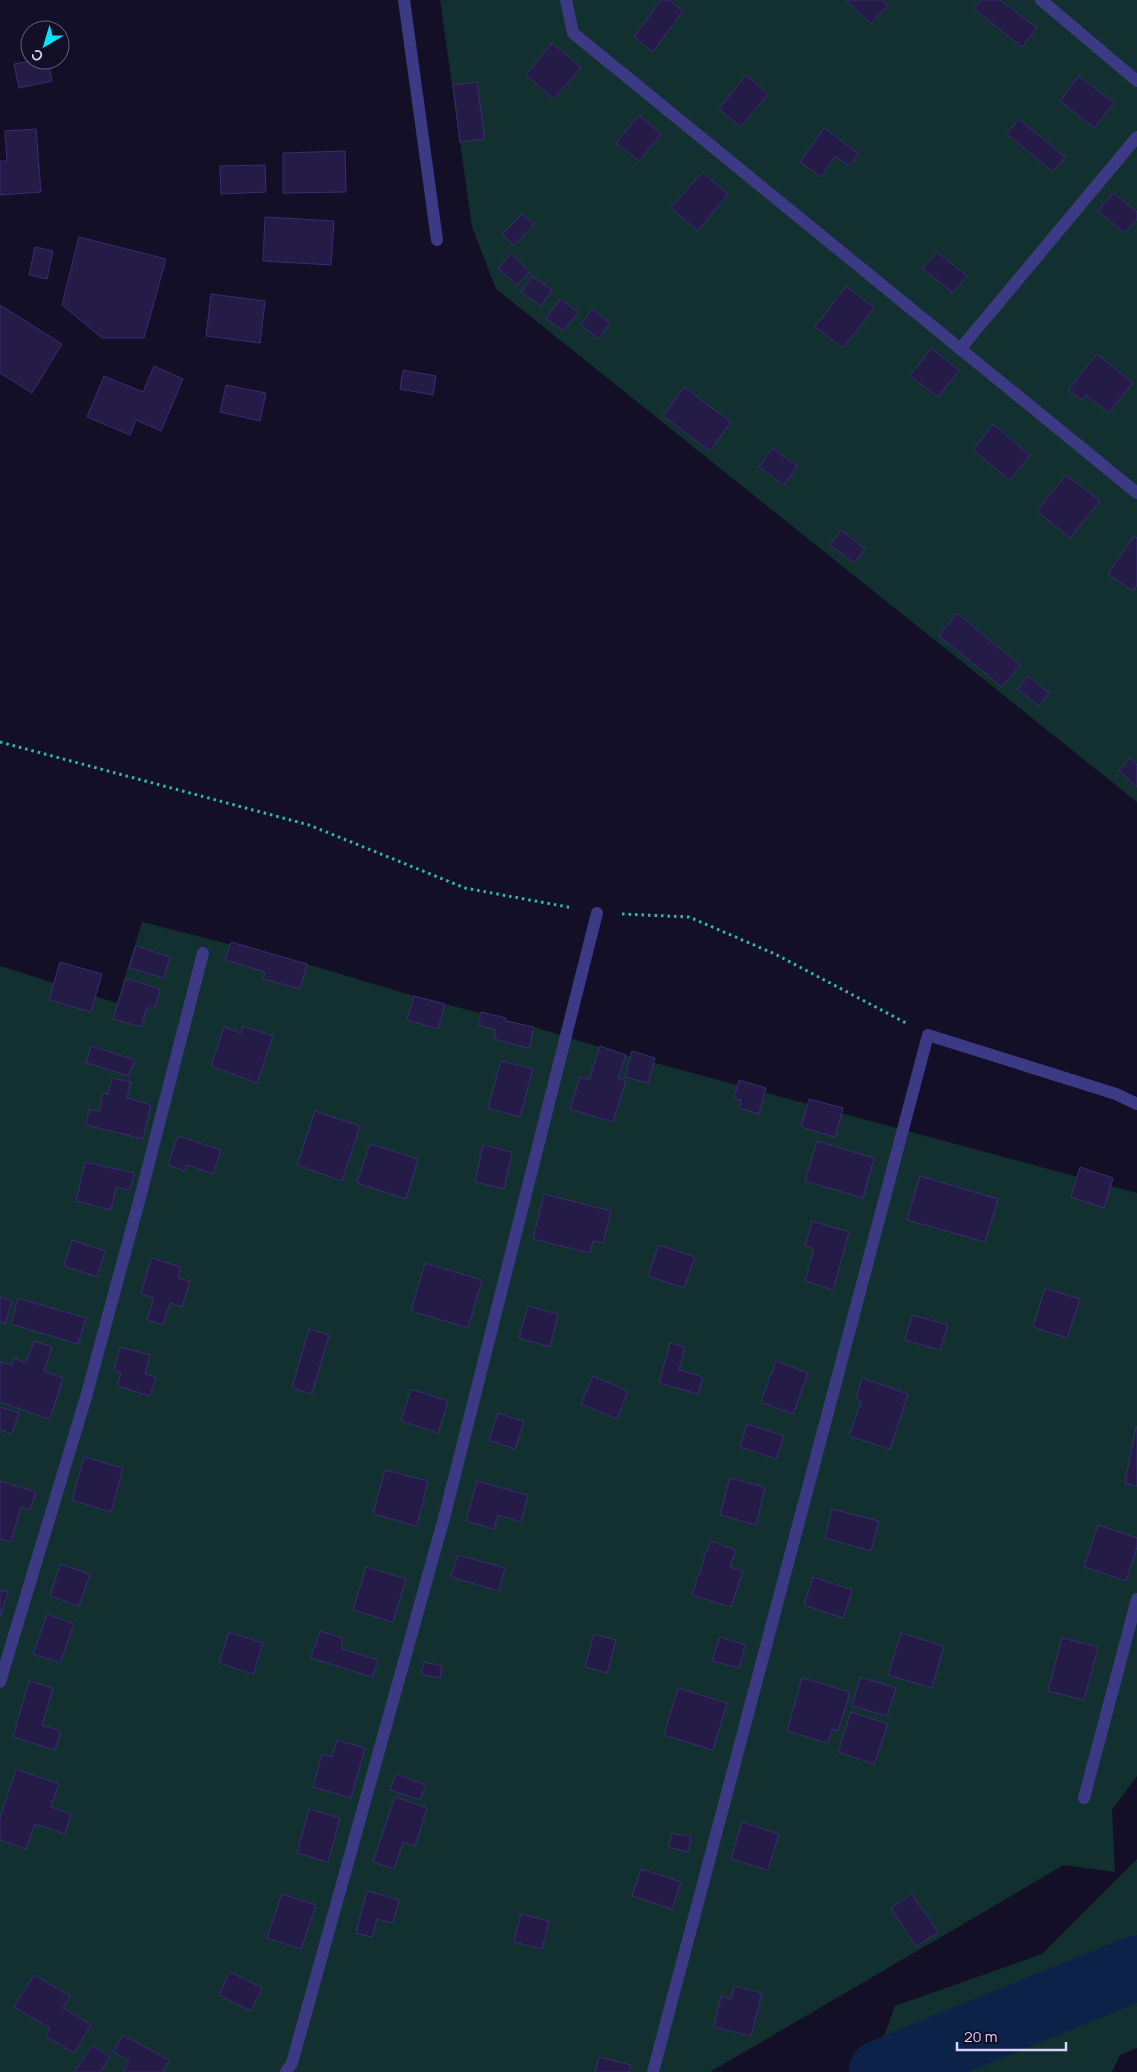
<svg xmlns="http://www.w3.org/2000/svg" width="1137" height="2072" font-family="Manrope,sans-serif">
	<rect width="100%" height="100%" fill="#130f26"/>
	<g fill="#12302f">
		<polygon points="440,0 1137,0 1137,802 496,289 472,227"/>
		<polygon points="142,922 307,964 414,996 534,1027 626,1055 1137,1193 1137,1776 1112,1810 1115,1872 1064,1865 710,2072 0,2072 0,966 117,1003"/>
		<polygon points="1137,1859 1137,2048 1120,2055 1112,2072 871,2072 895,2006 1042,1954"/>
	</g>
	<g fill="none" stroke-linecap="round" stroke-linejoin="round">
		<polyline stroke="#0c2248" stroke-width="65" points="881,2072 1137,1968"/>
	</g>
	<g fill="#241b47" stroke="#3b2d73">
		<polygon points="661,0 669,0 683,11 653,52 634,37"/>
		<polygon points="846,0 882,0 888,5 871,24"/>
		<polygon points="981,0 1000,0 1037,28 1022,47 974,9"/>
		<polygon points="552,43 581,67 554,99 526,75"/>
		<polygon points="36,60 48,60 52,81 19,88 14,64"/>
		<polygon points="746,75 768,94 741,127 719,109"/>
		<polygon points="1079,76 1114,103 1094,128 1060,101"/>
		<polygon points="477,82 485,139 460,142 453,85"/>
		<polygon points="639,115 661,134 639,161 616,143"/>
		<polygon points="1019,119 1065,157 1053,172 1007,134"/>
		<polygon points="824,128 859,154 849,166 835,156 821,177 800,162"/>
		<polygon points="36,129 41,192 0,195 0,161 7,161 5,131"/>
		<polygon points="345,151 346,192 283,193 283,153"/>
		<polygon points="265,165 266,192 221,194 220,166"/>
		<polygon points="702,172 728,194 698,231 671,208"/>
		<polygon points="1113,193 1137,212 1137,219 1125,233 1098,211"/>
		<polygon points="522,214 534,224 514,246 502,234"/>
		<polygon points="265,217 334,221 331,265 263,261"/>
		<polygon points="79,237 166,259 144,338 102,338 62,305"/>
		<polygon points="35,247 53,251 47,279 29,275"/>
		<polygon points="937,252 967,276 953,293 923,269"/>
		<polygon points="511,254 530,272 517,285 498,268"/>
		<polygon points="532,276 552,290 541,306 521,292"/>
		<polygon points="846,286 874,308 843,348 815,327"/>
		<polygon points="211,294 265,301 260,343 206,336"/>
		<polygon points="560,299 578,312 564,331 546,319"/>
		<polygon points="0,305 62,344 32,393 0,373"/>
		<polygon points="592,309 610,323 598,339 581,325"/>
		<polygon points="931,348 959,370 938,397 910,376"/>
		<polygon points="1097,354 1133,383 1109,413 1086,395 1081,400 1068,390"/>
		<polygon points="154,366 183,379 161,431 136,420 130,435 87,417 104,376 143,392"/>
		<polygon points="403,370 436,376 433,395 400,389"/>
		<polygon points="226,385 266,393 260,421 220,412"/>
		<polygon points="684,387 731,422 710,451 663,416"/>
		<polygon points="993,424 1030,455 1010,480 973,450"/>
		<polygon points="772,448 797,466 784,485 759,467"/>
		<polygon points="1066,475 1100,501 1070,538 1037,511"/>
		<polygon points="841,530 865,549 854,563 830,545"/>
		<polygon points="1134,536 1137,538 1137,585 1133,591 1108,574"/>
		<polygon points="957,613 1020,665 1002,687 939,636"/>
		<polygon points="1028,676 1049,693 1039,706 1018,689"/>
		<polygon points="1130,758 1137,765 1137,787 1119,771"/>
		<polygon points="231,942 307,964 300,989 263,979 265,972 225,960"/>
		<polygon points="136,946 170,957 164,978 129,968"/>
		<polygon points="60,962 102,974 91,1012 49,1000"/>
		<polygon points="126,978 160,989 155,1008 147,1008 141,1027 113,1019"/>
		<polygon points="414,996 445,1004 438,1029 407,1020"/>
		<polygon points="481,1012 506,1018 505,1021 534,1027 529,1048 494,1039 496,1030 478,1025"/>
		<polygon points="243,1026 273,1036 257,1083 211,1066 224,1027 241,1033"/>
		<polygon points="91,1046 135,1060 129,1076 86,1063"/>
		<polygon points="600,1046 626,1055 618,1078 626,1081 613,1122 570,1109 580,1077 589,1080"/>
		<polygon points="632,1051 655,1058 648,1083 625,1077"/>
		<polygon points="501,1061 533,1069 520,1117 488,1108"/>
		<polygon points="112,1078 131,1082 127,1098 151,1105 143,1139 86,1125 89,1109 99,1112 103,1093 108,1094"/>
		<polygon points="739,1080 766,1088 759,1114 739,1108 741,1100 734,1098"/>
		<polygon points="809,1099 843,1108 835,1137 801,1127"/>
		<polygon points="315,1111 360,1126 342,1181 297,1165"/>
		<polygon points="178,1136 221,1150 213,1174 187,1165 185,1171 168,1165"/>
		<polygon points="817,1141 874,1158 863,1198 805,1181"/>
		<polygon points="370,1144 418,1159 406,1199 357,1183"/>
		<polygon points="483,1145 512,1152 504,1189 475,1182"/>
		<polygon points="85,1162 134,1173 130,1190 116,1187 111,1210 76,1201"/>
		<polygon points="1080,1167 1113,1178 1104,1208 1071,1197"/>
		<polygon points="920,1176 998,1199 985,1242 907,1220"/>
		<polygon points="544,1194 611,1211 603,1243 593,1241 590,1253 533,1239"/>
		<polygon points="812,1221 849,1232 833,1290 805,1281 814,1249 805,1246"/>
		<polygon points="72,1240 105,1251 97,1277 64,1266"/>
		<polygon points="659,1245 695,1257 684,1288 648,1276"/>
		<polygon points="151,1258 181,1267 178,1278 190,1281 182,1307 170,1303 163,1325 147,1320 154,1298 141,1294"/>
		<polygon points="425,1263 482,1280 468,1328 411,1311"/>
		<polygon points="1045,1288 1080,1299 1067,1338 1033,1327"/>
		<polygon points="0,1297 12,1301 5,1324 0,1322"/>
		<polygon points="18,1298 86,1318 78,1344 11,1324"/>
		<polygon points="528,1306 558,1314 550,1347 519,1338"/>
		<polygon points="912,1315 948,1325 940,1350 905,1340"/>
		<polygon points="309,1329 329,1335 312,1394 292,1388"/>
		<polygon points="34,1341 52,1347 44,1371 63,1378 50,1419 0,1402 0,1362 12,1365 14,1358 26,1363"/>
		<polygon points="670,1343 685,1347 679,1370 703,1377 698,1394 659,1383"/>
		<polygon points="120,1347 150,1355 145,1374 156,1377 150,1396 117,1386 121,1373 114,1370"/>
		<polygon points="776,1361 808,1373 793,1414 761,1402"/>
		<polygon points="593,1376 628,1391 617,1419 581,1404"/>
		<polygon points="862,1378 908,1394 890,1449 849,1436 861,1401 856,1399"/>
		<polygon points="411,1389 448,1401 438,1433 401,1421"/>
		<polygon points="0,1407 19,1413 12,1434 0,1430"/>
		<polygon points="498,1413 524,1422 515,1449 489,1440"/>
		<polygon points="747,1424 784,1436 776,1459 740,1447"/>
		<polygon points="1136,1427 1137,1427 1137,1486 1125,1483"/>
		<polygon points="84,1457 123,1468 111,1512 72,1500"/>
		<polygon points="385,1470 428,1481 417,1526 373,1514"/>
		<polygon points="730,1478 765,1487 756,1525 720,1515"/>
		<polygon points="0,1481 36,1492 30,1510 21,1507 11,1542 0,1539"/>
		<polygon points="477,1481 528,1495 521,1522 498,1515 494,1529 466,1521"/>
		<polygon points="832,1509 879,1521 871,1551 825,1538"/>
		<polygon points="1098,1525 1137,1538 1137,1547 1126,1581 1084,1567"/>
		<polygon points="710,1541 736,1550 730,1567 743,1571 731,1607 692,1595"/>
		<polygon points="458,1555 505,1568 499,1591 451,1577"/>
		<polygon points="60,1564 90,1574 79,1606 50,1596"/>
		<polygon points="366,1567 406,1579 393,1622 353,1610"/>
		<polygon points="813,1577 852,1590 843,1618 804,1605"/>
		<polygon points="0,1590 8,1592 0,1617"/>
		<polygon points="47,1614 74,1624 60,1663 33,1654"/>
		<polygon points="320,1631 342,1638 342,1649 378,1660 372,1677 311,1658"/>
		<polygon points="229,1632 263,1643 253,1674 219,1663"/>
		<polygon points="901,1633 944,1646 932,1688 888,1675"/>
		<polygon points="594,1634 616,1640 607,1673 585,1667"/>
		<polygon points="720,1637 745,1645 739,1668 712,1661"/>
		<polygon points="1062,1638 1098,1647 1084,1700 1048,1691"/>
		<polygon points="424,1662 442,1666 440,1678 421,1674"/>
		<polygon points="860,1677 896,1688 887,1716 852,1706"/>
		<polygon points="802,1678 850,1692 838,1731 832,1729 828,1743 787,1731"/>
		<polygon points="29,1681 53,1688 42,1725 61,1731 55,1750 13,1737"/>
		<polygon points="678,1688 727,1703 713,1750 664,1735"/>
		<polygon points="851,1712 888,1724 874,1764 838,1752"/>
		<polygon points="337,1740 365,1748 351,1798 313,1787 322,1754 332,1757"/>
		<polygon points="16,1769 59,1784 51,1807 71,1814 65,1834 35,1824 26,1849 0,1840 0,1818"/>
		<polygon points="396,1774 426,1785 420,1800 390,1790"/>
		<polygon points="395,1797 427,1808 415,1846 403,1842 394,1869 373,1862"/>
		<polygon points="309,1809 340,1818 328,1862 297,1853"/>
		<polygon points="742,1822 779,1834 768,1870 731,1859"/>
		<polygon points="672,1833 691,1837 688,1852 668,1847"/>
		<polygon points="641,1869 681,1882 672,1909 632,1896"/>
		<polygon points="367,1891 399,1900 393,1923 377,1919 372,1937 356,1933"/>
		<polygon points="282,1894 316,1905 301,1949 267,1938"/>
		<polygon points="912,1894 938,1932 916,1947 891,1908"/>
		<polygon points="521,1914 549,1921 542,1949 514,1942"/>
		<polygon points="230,1972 262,1988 251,2011 219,1995"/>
		<polygon points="34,1975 70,1996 63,2008 91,2025 74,2053 46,2036 50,2028 14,2007"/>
		<polygon points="734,1986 762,1993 751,2036 714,2027 721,1996 731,1999"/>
		<polygon points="123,2035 169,2060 163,2072 123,2072 129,2061 113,2052"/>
		<polygon points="93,2045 110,2057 100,2072 74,2072"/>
		<polygon points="599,2057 631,2065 629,2072 595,2072"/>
	</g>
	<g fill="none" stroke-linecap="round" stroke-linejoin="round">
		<g stroke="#2fb8b0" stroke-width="3" stroke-dasharray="2.5 4" stroke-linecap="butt">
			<polyline points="0,742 309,825 465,888 573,908"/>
			<polyline points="622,914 689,917 775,954 906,1023"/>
		</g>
		<g stroke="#3d3a85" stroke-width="12">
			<polyline points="404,0 437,240"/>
			<polyline points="566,0 573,33 1137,493"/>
			<polyline points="1041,0 1137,81"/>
			<polyline points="960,349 1137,137"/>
			<polyline points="0,1682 86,1397 141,1194 203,953"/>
			<polyline points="1084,1798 1137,1599"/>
			<polyline points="286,2072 292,2063 444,1518 597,913"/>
			<polyline points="653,2072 928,1035 1116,1094 1137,1104"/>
		</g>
	</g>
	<g transform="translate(45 45) rotate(218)"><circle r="24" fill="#130f26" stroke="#625e7d"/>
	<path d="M0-4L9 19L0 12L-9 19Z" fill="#00e5ff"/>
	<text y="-8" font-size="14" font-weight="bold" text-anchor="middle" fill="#d9d4ff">С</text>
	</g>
	<path d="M957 2042v8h109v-8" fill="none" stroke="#d9d4ff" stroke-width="2.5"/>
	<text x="964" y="2042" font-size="15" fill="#d9d4ff" stroke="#130f26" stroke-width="4" paint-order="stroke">20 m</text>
</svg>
